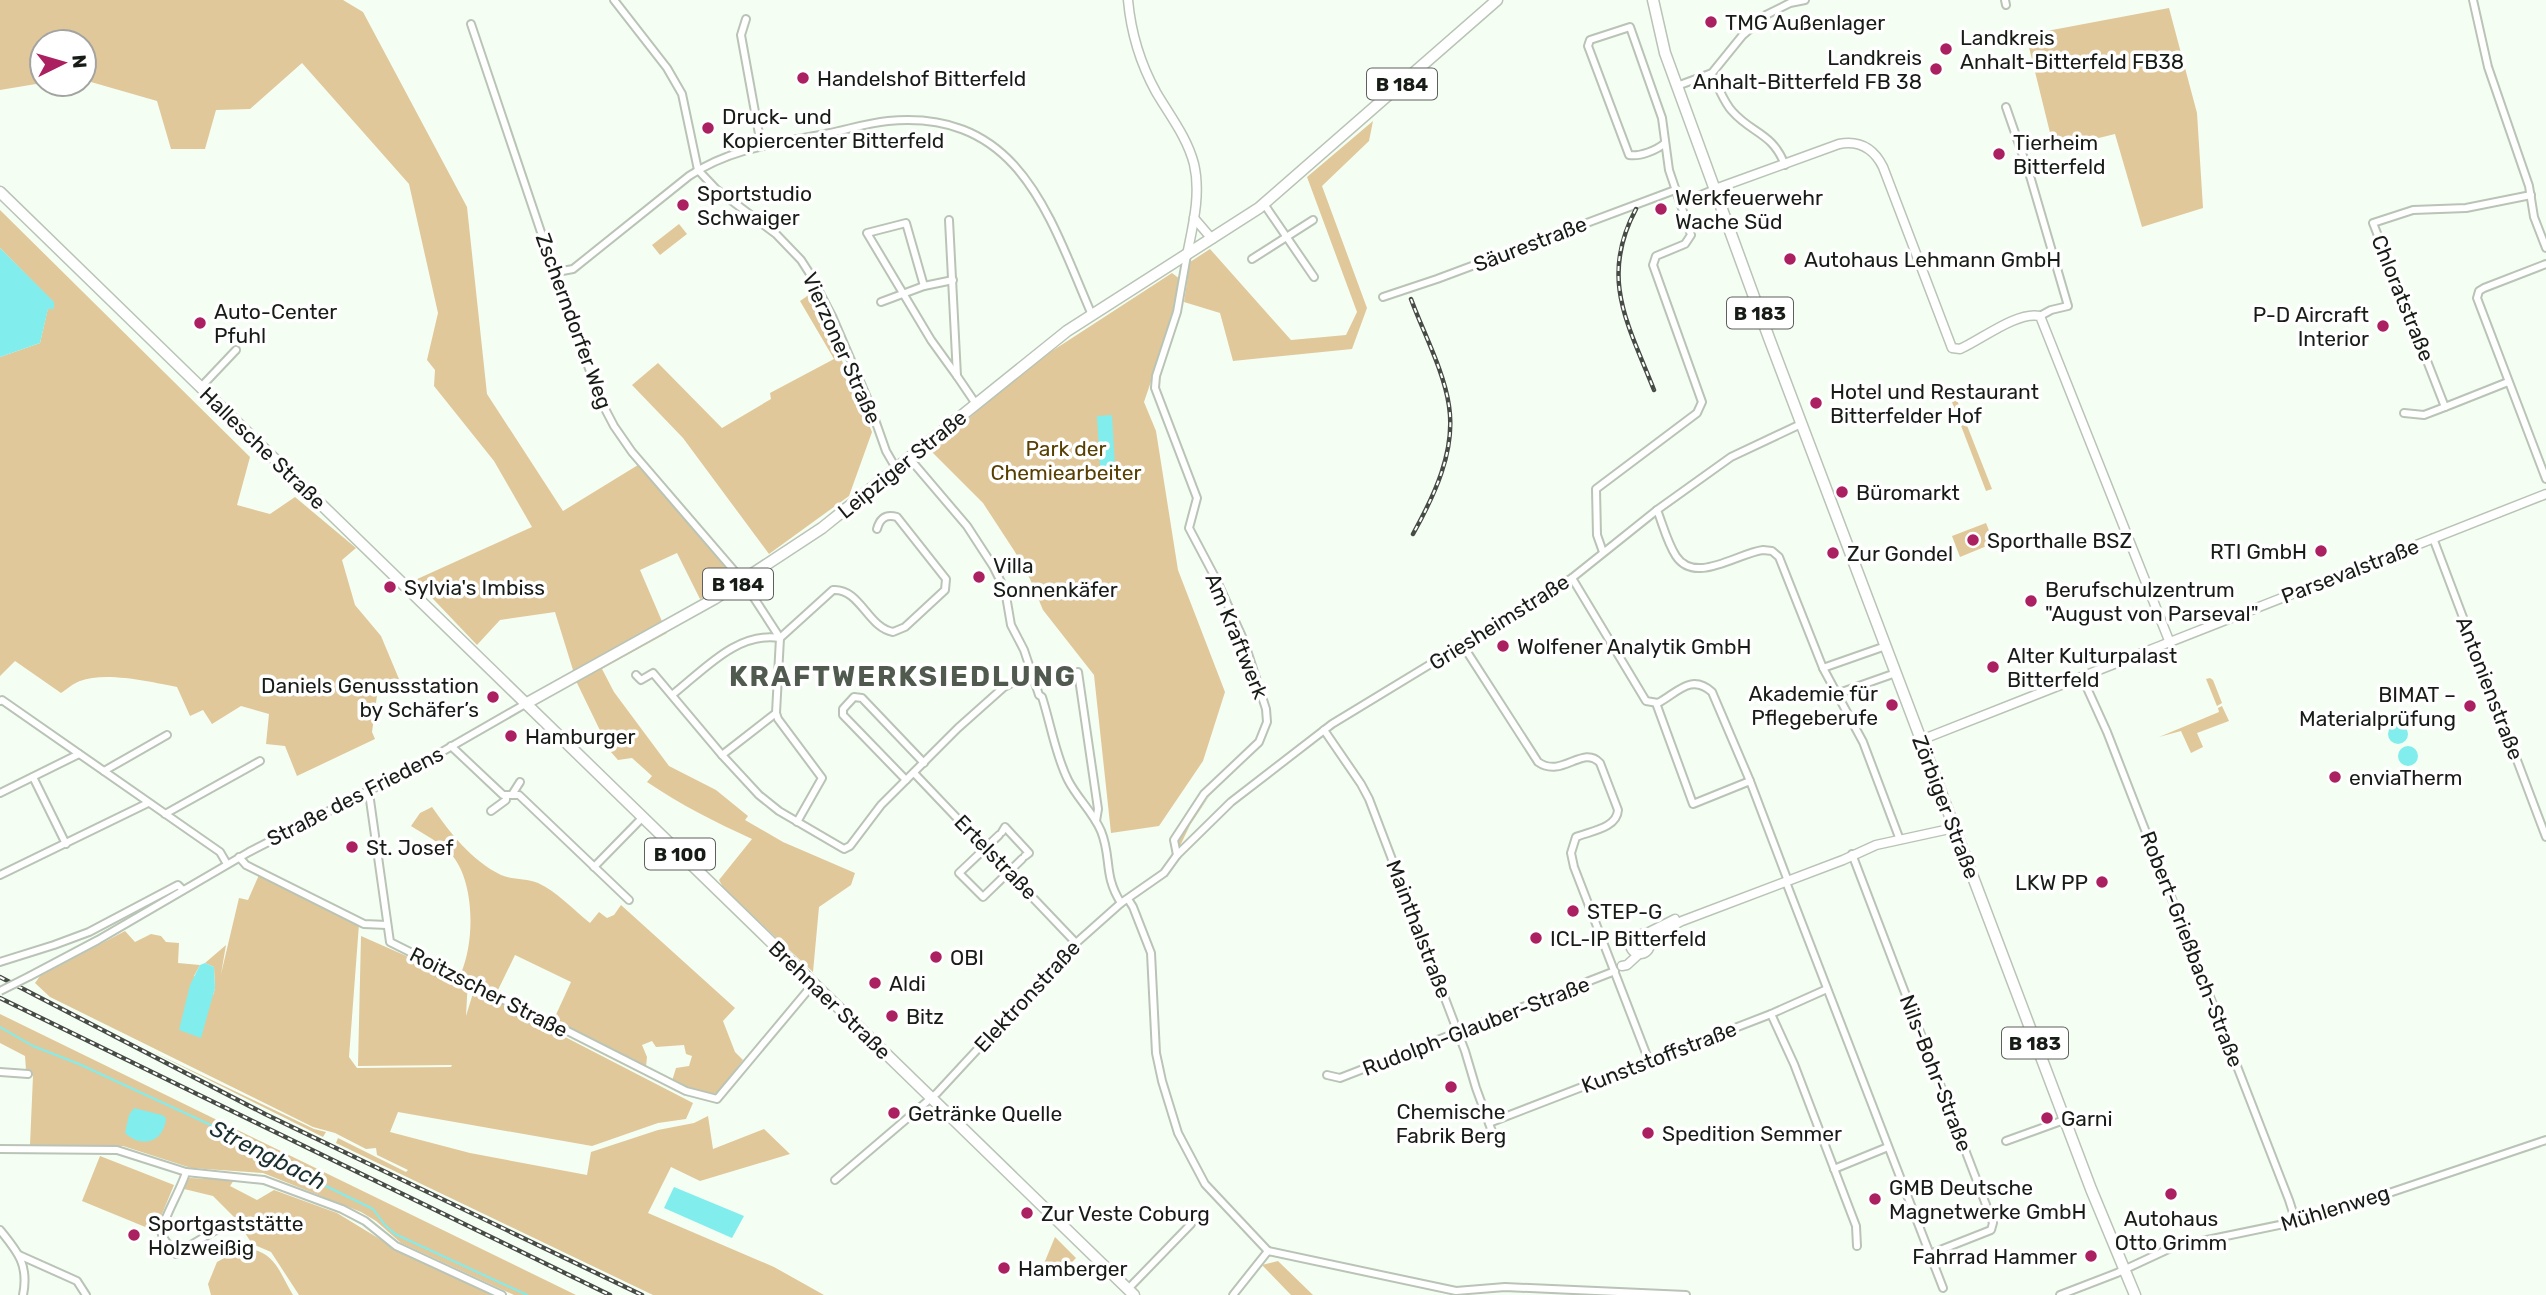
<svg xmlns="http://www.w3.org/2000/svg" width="2546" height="1295" font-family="Rubik,sans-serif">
	<rect width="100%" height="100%" fill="#f5fef3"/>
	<g fill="#e0c89a">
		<path d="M0,0H343L363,12L467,207L487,394L563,511L638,465L736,580L700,599L677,553L640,570L667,633L602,669L614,692L669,766L716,790L748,816L745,820L783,842L855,873L851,885L819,907L813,972L724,889L719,880L752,839C715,822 681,805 647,782L652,776L632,758L618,760L610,751L577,683L555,612L500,620L477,645L415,580L532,527L494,461L434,386L435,370L427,360L438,313L409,184L302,63L250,109L216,110L205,149H171L157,101L84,80V42H42V83L0,90Z"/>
		<polygon points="2169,8 2197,113 2203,208 2142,227 2115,134 2054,149 2026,35"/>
		<polygon points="1373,121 1369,141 1322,186 1367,308 1352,349 1233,361 1220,313 1184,302 1190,262 1210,249 1291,340 1346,335 1357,312 1307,177"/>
		<path d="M0,210L250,457L237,505L270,514L295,497L356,548L342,560L355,605L381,636L399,679L378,688L372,732L375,739L297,776L285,746L266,744L269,714L241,706L212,724L203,710L190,716L177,687C152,682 105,671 80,681C74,683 67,689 61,693L15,661L0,676V357L40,343L48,308L54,303L0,248Z"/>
		<polygon points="679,224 687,234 660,255 652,245"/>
		<polygon points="1172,273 1180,279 1175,311 1144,402 1156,431 1178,570 1225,692 1203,761 1159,826 1111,833 1094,675 1043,610 1030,579 1015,552 983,503 931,451 1029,366"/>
		<polygon points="813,292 872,432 849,496 769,554 683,438 632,385 658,363 722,428 771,399 770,393 834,359 800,301"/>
		<polygon points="1955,395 1992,489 1986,491 1950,397"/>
		<polygon points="1986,523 1994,543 1960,557 1952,536"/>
		<polygon points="2210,678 2213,680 2222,703 2217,706 2206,679"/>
		<polygon points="2222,706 2229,721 2197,733 2203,747 2191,753 2181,731 2159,737 2219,712 2218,708"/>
		<polygon points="1214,789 1190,825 1180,846 1176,843"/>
		<path d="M432,807C451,834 471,860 501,875C512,880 526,878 538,883C556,891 574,910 590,923L599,912L607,918L614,915L621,905L735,1008L723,1021L735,1052L743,1060L717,1094L688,1089L672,1081L676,1068L689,1066L692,1056L686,1054L684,1045L656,1047L652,1041L642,1045L647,1057L646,1067L554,1019L571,982L515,955L497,992L468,979L466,1016L474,990L693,1103L686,1119L658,1123L592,1146L398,1112L390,1132L470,1153L587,1175L591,1152L658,1130L694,1123L708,1116L713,1149L764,1129L790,1154L700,1181L671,1167L648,1213L774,1267L824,1295H653L336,1143L338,1138L406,1172L408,1170L377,1155L376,1148L366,1149L335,1133L313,1127L50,997L35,983L40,976L125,931L135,942L151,934L161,936L166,942L179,943L178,963L200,965L194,976L213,995L215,988L214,967L205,963L226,945L221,974L239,898L248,900L259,875L359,924L349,1057L357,1068L451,1067L452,1065L358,1066L361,936L438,970L461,973C475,941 475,881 451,854C440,842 423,834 411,826L420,813Z"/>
		<polygon points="0,1014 576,1295 514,1295 401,1243 376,1221 361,1212 263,1173 191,1168 123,1146 30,1145 33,1076 26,1070 25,1056 0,1043"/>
		<polygon points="149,1050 314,1129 326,1132 323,1137"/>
		<polygon points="100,1156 174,1185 155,1231 82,1201"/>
		<polygon points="189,1178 234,1180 230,1186 257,1200 274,1190 337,1213 401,1252 494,1295 299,1295 271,1252 252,1244 237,1220 213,1196 184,1189"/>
		<polygon points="1055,1237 1076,1258 1055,1280 1043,1266"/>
		<path d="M242,1248C275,1250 278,1270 293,1295H211L208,1284L217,1262Z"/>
		<polygon points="1278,1261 1313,1295 1291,1295 1262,1265"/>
	</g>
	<g fill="#81eded">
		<polygon points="0,248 54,302 54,309 48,309 40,343 0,357"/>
		<polygon points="1112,415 1115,466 1100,467 1097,416"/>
		<circle cx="2398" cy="734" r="10"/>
		<circle cx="2408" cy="756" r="10"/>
		<polygon points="205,963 214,967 215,988 201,1038 179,1030 190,985 200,965"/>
		<path d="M134,1108L162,1115L166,1118C164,1142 142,1149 125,1133L129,1115Z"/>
		<polygon points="674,1187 744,1216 732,1238 664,1208"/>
	</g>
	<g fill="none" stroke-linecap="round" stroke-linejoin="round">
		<polyline stroke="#81eded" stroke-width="2" points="0,1027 33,1046 79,1064 254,1145 293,1170 373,1209 385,1225 395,1234 527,1295"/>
		<defs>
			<g id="minor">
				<polyline points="614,0 667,68 682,94 698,170 716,189 776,234 801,260 810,274 832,316 868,400 886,451 897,470"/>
				<polyline points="2005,0 2006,5"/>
				<polyline points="2473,0 2488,67 2529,186 2534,217 2546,248"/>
				<polyline points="746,19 741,35 761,145"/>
				<polyline points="471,24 550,259 557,272 560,292 565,306 603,405 614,426 632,452 743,581 780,638"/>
				<path d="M1710,74C1719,85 1722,100 1732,111C1752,134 1772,132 1785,165"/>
				<polyline points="1677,86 1712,73 1742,36 1766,15 1790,3 1805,0"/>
				<polyline points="2006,107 2030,176 2068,306 2051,310 2040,316"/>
				<polyline points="1681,203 1715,189"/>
				<polyline points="1264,204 1314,277"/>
				<polyline points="949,220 957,376 976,404"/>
				<polyline points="1252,259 1313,220"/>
				<polyline points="2546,264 2484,288 2479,291 2477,298 2546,479"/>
				<path d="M557,272L573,269L689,176C732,147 780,143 830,133C849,129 868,123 888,121C1020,109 1049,216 1092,315"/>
				<polyline points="924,286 906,223 867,233 931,340 957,376"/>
				<polyline points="1383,297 1437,279 1675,190"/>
				<polyline points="881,302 924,286 953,280"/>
				<polyline points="2508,382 2445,407 2373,223 2413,210 2466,208 2531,195"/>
				<polyline points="200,388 236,350"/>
				<polyline points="2404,413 2424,415 2445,407"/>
				<path d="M910,459L967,526L993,566L1005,590L1011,625L1024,650L1039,695L1042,697C1051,725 1055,754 1068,780C1077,798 1093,812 1101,831C1112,858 1103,875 1121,903"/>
				<path d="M1657,510C1663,525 1667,542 1676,556C1695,585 1738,553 1763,550L1772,551L1779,557L1823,668L1863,742L1900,840"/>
				<polyline points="2433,538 2546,837"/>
				<path d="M1603,552L1597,535L1596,489L1697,413L1702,402L1653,265L1656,256L1685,244L1691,235L1669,170L1662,118L1630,27L1590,40L1588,46L1629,155C1640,157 1657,150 1665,143"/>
				<path d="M1572,578L1646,701L1658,703C1677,693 1691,673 1712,692L1750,781L1788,881"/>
				<path d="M1462,644L1538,762C1562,779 1583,744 1600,763L1618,810C1617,828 1591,831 1576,837L1571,853L1574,867L1649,1061"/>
				<polyline points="1823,668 1880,648"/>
				<polyline points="1078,672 1098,809 1096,821"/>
				<polyline points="636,675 641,680 653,673 722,755 759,795 779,811 844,849 850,846 881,805 958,728 1004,687 1032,672"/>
				<polyline points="2082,677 2107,732 2289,1200 2296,1222"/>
				<polyline points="1836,694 1890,675"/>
				<path d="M672,695C704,670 737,631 780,638"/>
				<polyline points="0,701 2,700 220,852 227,864"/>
				<polyline points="1656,703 1693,804 1750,781"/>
				<polyline points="776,713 778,719 822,778 797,822"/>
				<polyline points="1324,730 1361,784 1369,799 1465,1051 1476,1088 1494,1137"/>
				<polyline points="451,746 503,795 519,795 629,900"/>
				<path d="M722,755L776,713L780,638L833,590C860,588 868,628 893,632L905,627L945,590L946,579L897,517C886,514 880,518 877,529"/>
				<polyline points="104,771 167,735"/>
				<polyline points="914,773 1076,943"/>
				<polyline points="33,777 66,844"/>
				<polyline points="906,780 843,715 843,709 854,697 862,698 924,763"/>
				<polyline points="366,792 370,800 390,942 458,976 471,985 534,1014 686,1091 717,1099 814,983"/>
				<polyline points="0,793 79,754"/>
				<polyline points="513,793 520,782"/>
				<polyline points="491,811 506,800 506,797"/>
				<polyline points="165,814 260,761"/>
				<polyline points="1002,832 1005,827 1029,853 1025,856"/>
				<polyline points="999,835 959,873 983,897 1022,859"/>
				<polyline points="1852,854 1993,1223 1991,1230 1930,1254"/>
				<polyline points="1177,855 1174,840 1204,794 1259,742 1267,722 1266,709 1244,641 1217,581 1189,528 1197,498 1155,388 1156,376 1177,312 1187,255"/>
				<polyline points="239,857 246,865 364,924 387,925"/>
				<polyline points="594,867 642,818"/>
				<polyline points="0,875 148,803"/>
				<polyline points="1786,882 1943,1288"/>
				<polyline points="1128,899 1133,907 1151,953 1156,1053 1162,1081 1178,1133 1205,1184 1268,1251"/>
				<polyline points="0,962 54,945 89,932 178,885 183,890"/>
				<polyline points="30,976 98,940 249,852 419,765 527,703"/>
				<polyline points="1771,1014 1794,1064 1856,1226 1857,1246"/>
				<polyline points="0,1072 28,1074"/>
				<polyline points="1327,1075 1340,1078 1615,971"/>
				<polyline points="1489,1123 1771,1014 1827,989"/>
				<polyline points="2006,1141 2064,1120"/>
				<polyline points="0,1149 117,1150 186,1172 264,1180 342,1209 365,1221 396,1246 502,1295"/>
				<polyline points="1834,1169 1888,1147"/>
				<path d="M186,1172C183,1186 158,1227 162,1235C165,1242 172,1248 176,1254L221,1227"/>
				<polyline points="835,1180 937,1093 1076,943 1121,903 1164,873 1177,855 1231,802 1332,724 1572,578 1657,510 1731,457 1801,424"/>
				<path d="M0,1230C18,1252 29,1265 23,1295"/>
				<polyline points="1268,1251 1456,1291 1505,1287 1686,1295"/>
				<polyline points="19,1255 77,1281 86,1295"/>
				<polyline points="1128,1289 1191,1224"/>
				<polyline points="1233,1295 1268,1251"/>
				<polyline points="2060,1295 2117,1273 2173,1247 2318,1217 2546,1140"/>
			</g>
			<g id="tertiary">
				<path d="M1128,0C1131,33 1140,63 1156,92C1170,116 1187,137 1194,164C1201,194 1193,225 1187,255"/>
				<path d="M1715,189L1839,144C1860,140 1874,149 1883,167L1952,348L1960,349C1981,340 2017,311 2040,316L2170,643"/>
				<polyline points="1194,218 1212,239"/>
				<polyline points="1921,740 2546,494"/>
				<circle cx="1640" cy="944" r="10"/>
				<polyline points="1643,935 1675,919"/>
				<polyline points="1650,942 1661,932 1682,921 1843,860 1876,845 1954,828"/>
				<polyline points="1622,966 1627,965 1639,954"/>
			</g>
			<g id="primary">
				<polyline points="1653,0 1665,53 1769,338 2091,1189 2135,1295"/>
				<polyline points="0,192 1134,1295"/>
				<polyline points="527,703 714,599 822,528 1067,331 1259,208 1497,0"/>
			</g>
		</defs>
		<use href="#minor" stroke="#b9c4b6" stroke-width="10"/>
		<use href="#tertiary" stroke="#b9c4b6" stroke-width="11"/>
		<use href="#primary" stroke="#b9c4b6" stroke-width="13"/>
		<use href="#minor" stroke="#fff" stroke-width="6"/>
		<use href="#tertiary" stroke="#fff" stroke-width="8"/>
		<use href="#primary" stroke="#fff" stroke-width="10"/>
		<defs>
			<g id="rail">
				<path d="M1636,209C1599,278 1628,324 1654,390"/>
				<path d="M1411,299C1423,332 1444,371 1449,406C1456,451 1434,496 1413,534"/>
				<polyline points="0,977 265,1114 642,1295"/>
				<polyline points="0,998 610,1295"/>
			</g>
		</defs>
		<use href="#rail" stroke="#464b45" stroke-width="4.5"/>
		<use href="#rail" stroke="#fff" stroke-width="2" stroke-dasharray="5" stroke-linecap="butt"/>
		<defs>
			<polyline id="minor-bridge" points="0,991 30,976"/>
		</defs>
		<use href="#minor-bridge" stroke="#b9c4b6" stroke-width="10" stroke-linecap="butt"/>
		<use href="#minor-bridge" stroke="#fff" stroke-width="6"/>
	</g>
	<g fill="#ab2060" stroke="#fff" stroke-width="2.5">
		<circle cx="1711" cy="22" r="7"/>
		<circle cx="1946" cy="49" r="7"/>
		<circle cx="1936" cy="69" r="7"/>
		<circle cx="803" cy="78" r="7"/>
		<circle cx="708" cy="128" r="7"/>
		<circle cx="1999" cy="154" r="7"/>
		<circle cx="683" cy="205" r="7"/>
		<circle cx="1661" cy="209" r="7"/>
		<circle cx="1790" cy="259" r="7"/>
		<circle cx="200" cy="323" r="7"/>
		<circle cx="2383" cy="326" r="7"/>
		<circle cx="1816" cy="403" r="7"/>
		<circle cx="1842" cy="492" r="7"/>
		<circle cx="1973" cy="540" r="7"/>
		<circle cx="2321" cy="551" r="7"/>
		<circle cx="1833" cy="553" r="7"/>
		<circle cx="979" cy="577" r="7"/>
		<circle cx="390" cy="587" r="7"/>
		<circle cx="2031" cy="601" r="7"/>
		<circle cx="1503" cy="646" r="7"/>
		<circle cx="1993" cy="667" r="7"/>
		<circle cx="493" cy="697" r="7"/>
		<circle cx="1892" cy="705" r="7"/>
		<circle cx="2470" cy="706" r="7"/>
		<circle cx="511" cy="736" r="7"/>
		<circle cx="2335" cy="777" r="7"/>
		<circle cx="352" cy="847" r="7"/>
		<circle cx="2102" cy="882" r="7"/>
		<circle cx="1573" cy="911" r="7"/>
		<circle cx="1536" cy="938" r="7"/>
		<circle cx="936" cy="957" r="7"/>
		<circle cx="875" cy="983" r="7"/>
		<circle cx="892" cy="1016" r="7"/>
		<circle cx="1451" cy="1087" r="7"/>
		<circle cx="894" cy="1113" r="7"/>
		<circle cx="2047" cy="1118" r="7"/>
		<circle cx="1648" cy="1133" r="7"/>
		<circle cx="2171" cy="1194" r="7"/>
		<circle cx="1875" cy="1199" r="7"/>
		<circle cx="1027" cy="1213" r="7"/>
		<circle cx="134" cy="1235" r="7"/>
		<circle cx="2091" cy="1256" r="7"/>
		<circle cx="1004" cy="1268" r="7"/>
	</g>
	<g text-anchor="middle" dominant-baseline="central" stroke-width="7" stroke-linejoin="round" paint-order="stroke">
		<g fill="#fff" stroke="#5d605d" stroke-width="2">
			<rect x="1367" y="68.5" width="70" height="31" rx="5"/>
			<rect x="1727" y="297.5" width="66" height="31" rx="5"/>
			<rect x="703" y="568.5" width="70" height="31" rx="5"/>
			<rect x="645" y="838.5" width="70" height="31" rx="5"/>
			<rect x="2002" y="1027.5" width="66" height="31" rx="5"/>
		</g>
		<g font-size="19" font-weight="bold" fill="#181c17">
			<text x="1402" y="84">B 184</text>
			<text x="1760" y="313">B 183</text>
			<text x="738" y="584">B 184</text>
			<text x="680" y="854">B 100</text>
			<text x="2035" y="1043">B 183</text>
		</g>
		<g font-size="21" fill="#181c17" stroke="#fff" text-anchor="start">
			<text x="1725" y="22">TMG Außenlager</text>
			<text x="1960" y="37">Landkreis<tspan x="1960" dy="24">Anhalt-Bitterfeld FB38</tspan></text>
			<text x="1922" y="57" text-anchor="end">Landkreis<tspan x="1922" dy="24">Anhalt-Bitterfeld FB 38</tspan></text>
			<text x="817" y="78">Handelshof Bitterfeld</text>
			<text x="722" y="116">Druck- und<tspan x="722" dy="24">Kopiercenter Bitterfeld</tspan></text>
			<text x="2013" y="142">Tierheim<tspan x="2013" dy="24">Bitterfeld</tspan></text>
			<text x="697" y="193">Sportstudio<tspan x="697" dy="24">Schwaiger</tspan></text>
			<text x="1675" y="197">Werkfeuerwehr<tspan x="1675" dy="24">Wache Süd</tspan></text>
			<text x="1804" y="259">Autohaus Lehmann GmbH</text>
			<text x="214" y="311">Auto-Center<tspan x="214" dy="24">Pfuhl</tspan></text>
			<text x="2369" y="314" text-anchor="end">P-D Aircraft<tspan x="2369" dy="24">Interior</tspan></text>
			<text x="1830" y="391">Hotel und Restaurant<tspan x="1830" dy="24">Bitterfelder Hof</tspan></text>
			<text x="1856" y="492">Büromarkt</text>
			<text x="1987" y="540">Sporthalle BSZ</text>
			<text x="2307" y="551" text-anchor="end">RTI GmbH</text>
			<text x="1847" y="553">Zur Gondel</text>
			<text x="993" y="565">Villa<tspan x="993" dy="24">Sonnenkäfer</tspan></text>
			<text x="404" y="587">Sylvia's Imbiss</text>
			<text x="2045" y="589">Berufschulzentrum<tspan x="2045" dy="24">"August von Parseval"</tspan></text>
			<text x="1517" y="646">Wolfener Analytik GmbH</text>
			<text x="2007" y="655">Alter Kulturpalast<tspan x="2007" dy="24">Bitterfeld</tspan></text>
			<text x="479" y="685" text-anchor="end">Daniels Genussstation<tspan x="479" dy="24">by Schäfer’s</tspan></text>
			<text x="1878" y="693" text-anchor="end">Akademie für<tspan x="1878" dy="24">Pflegeberufe</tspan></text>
			<text x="2456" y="694" text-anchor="end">BIMAT –<tspan x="2456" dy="24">Materialprüfung</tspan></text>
			<text x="525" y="736">Hamburger</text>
			<text x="2349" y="777">enviaTherm</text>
			<text x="366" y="847">St. Josef</text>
			<text x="2088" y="882" text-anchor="end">LKW PP</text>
			<text x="1587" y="911">STEP-G</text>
			<text x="1550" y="938">ICL-IP Bitterfeld</text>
			<text x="950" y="957">OBI</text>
			<text x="889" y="983">Aldi</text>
			<text x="906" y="1016">Bitz</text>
			<text x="1451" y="1111" text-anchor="middle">Chemische<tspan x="1451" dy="24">Fabrik Berg</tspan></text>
			<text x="908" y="1113">Getränke Quelle</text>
			<text x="2061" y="1118">Garni</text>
			<text x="1662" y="1133">Spedition Semmer</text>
			<text x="1889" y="1187">GMB Deutsche<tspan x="1889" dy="24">Magnetwerke GmbH</tspan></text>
			<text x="1041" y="1213">Zur Veste Coburg</text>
			<text x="2171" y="1218" text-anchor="middle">Autohaus<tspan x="2171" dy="24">Otto Grimm</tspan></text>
			<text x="148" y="1223">Sportgaststätte<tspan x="148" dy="24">Holzweißig</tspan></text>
			<text x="2077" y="1256" text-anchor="end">Fahrrad Hammer</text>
			<text x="1018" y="1268">Hamberger</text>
		</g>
		<g font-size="21" fill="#181c17" stroke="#fff">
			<text transform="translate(1530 244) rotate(-21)">Säurestraße</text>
			<text transform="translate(2403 298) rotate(68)">Chloratstraße</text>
			<text transform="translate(574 321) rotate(70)">Zscherndorfer Weg</text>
			<text transform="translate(842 348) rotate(66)">Vierzoner Straße</text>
			<text transform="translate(263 448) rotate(44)">Hallesche Straße</text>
			<text transform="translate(902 464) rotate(-39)">Leipziger Straße</text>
			<text transform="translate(2350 571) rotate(-21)">Parsevalstraße</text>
			<text transform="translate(1499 622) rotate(-32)">Griesheimstraße</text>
			<text transform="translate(1237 636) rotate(68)">Am Kraftwerk</text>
			<text transform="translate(2490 688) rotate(69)">Antonienstraße</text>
			<text transform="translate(355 796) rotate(-27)">Straße des Friedens</text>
			<text transform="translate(1946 807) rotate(69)">Zörbiger Straße</text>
			<text transform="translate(996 857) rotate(46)">Ertelstraße</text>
			<text transform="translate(1419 929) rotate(69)">Mainthalstraße</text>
			<text transform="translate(2192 949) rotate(69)">Robert-Grießbach-Straße</text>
			<text transform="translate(489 992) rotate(27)">Roitzscher Straße</text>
			<text transform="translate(1027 996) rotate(-47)">Elektronstraße</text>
			<text transform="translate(830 1000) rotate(44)">Brehnaer Straße</text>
			<text transform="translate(1476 1026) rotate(-21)">Rudolph-Glauber-Straße</text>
			<text transform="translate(1659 1057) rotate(-21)">Kunststoffstraße</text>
			<text transform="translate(1936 1073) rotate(69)">Nils-Bohr-Straße</text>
			<text transform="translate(2335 1208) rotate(-17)">Mühlenweg</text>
		</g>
		<g font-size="21" fill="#573f01" stroke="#fff">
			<text x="1066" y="448">Park der<tspan x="1066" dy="24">Chemiearbeiter</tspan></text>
		</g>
		<g font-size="23" font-style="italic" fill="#1b2f2f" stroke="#fff">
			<text transform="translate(268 1155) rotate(27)">Strengbach</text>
		</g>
		<g font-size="28" font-weight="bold" letter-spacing="2" fill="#505a4e" stroke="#fff">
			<text x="903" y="676">KRAFTWERKSIEDLUNG</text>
		</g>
	</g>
	<g transform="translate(63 63) rotate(85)"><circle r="33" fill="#ffffff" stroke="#a3a4a2" stroke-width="2"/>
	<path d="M0-5L12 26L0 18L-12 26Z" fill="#ab2060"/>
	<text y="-10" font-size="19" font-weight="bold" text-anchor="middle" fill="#181c17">N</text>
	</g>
</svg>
